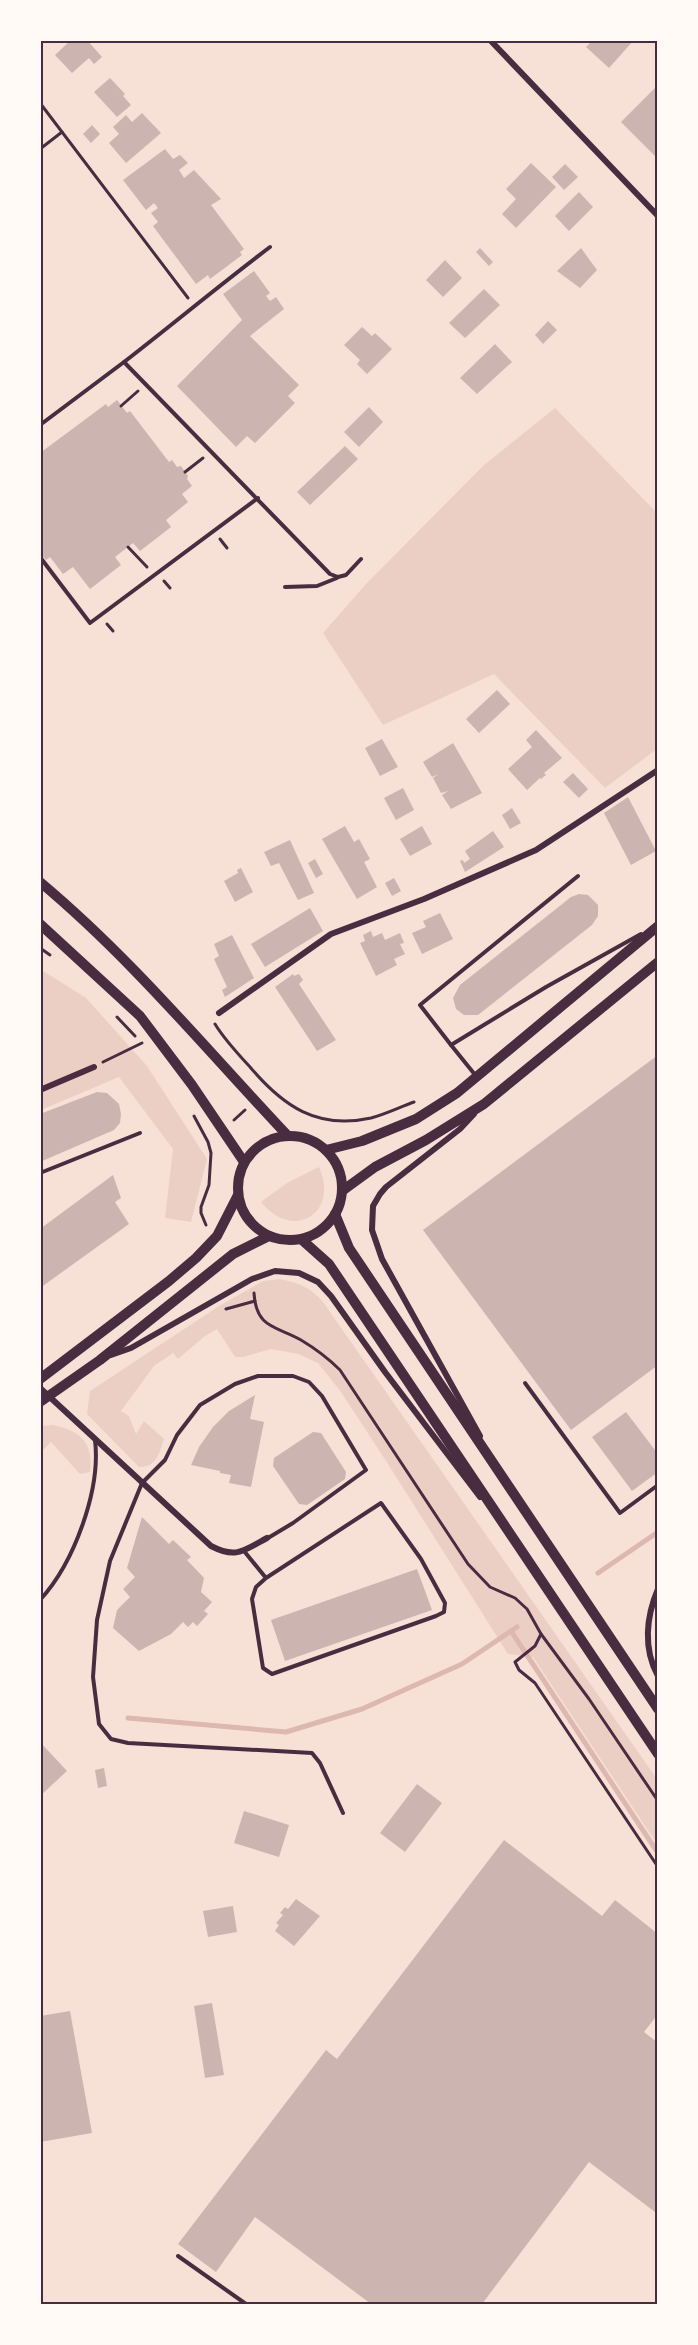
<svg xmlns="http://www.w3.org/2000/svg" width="698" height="2345" font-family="Ubuntu,sans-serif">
	<rect width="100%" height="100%" fill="#f7e1d7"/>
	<g fill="#ebcfc5">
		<polygon points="555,408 657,513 657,749 605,788 494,674 383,725 323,633 366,584 484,465"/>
		<polygon points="40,969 86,998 147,1066 207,1159 191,1222 165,1218 173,1149 119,1077 41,1110"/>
		<path d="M319,1167C340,1213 293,1242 261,1202L287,1183Z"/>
		<path d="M280,1279C299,1283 310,1287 323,1302L657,1779V1844L533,1657L508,1654L388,1464L341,1392L318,1363L298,1354L271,1349L243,1357H235L217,1329L205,1336L178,1359L173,1353L154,1366L121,1411L129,1416L136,1434L144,1421L164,1439C160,1452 156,1468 139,1467L87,1414L90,1391L219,1306L263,1281Z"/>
		<path d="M53,1425C81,1431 94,1443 90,1472L80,1474L51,1442L41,1452V1426Z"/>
	</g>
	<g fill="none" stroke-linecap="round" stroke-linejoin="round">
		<g stroke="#dcb8b0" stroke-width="5">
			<polyline points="598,1573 658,1532"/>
			<polyline points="511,1631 658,1853"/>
			<polyline points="128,1718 286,1732 362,1709 462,1664 517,1627"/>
		</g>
	</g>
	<g fill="#ccb4b1">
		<polygon points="71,40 87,40 102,57 94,64 89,58 72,73 55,55"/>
		<polygon points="593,40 634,40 609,68 586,47"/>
		<polygon points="110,78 125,94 123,96 131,105 117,117 94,92"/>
		<polygon points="658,85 658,159 621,122"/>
		<polygon points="142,113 161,133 126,163 109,143 119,134 113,127 126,115 132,122"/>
		<polygon points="92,125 100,134 91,143 83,134"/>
		<polygon points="165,149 173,159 180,155 188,163 179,170 184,178 194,170 221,199 211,205 244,249 240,252 242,255 210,279 208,275 196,284 153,226 158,222 151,213 158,208 154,203 146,210 123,180"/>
		<polygon points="531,163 556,187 516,228 502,214 516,199 506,189"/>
		<polygon points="565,164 578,177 564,190 552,177"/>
		<polygon points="579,192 593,207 569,231 555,216"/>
		<polygon points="480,248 493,262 489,266 476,252"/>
		<polygon points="581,248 597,270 580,288 557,271"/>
		<polygon points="445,260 462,278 443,297 426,280"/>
		<polygon points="254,271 270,293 266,296 270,301 276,297 284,309 250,336 299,385 288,396 295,403 255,443 247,436 236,447 177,386 242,320 223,294"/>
		<polygon points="484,289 500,305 465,338 449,323"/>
		<polygon points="548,321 557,330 543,344 535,335"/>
		<polygon points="362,327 372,336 375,333 392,349 367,374 357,364 360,360 344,345"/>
		<polygon points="495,344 512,362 477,394 460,378"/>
		<polygon points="117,400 127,413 130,411 169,462 172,460 177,467 181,466 188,476 187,479 192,486 182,494 188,502 166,520 171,527 140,551 133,543 115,557 121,565 90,589 73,567 63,574 50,557 46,560 40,553 40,453 106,404 108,407"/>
		<polygon points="369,407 383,422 359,447 344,432"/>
		<polygon points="345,446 358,459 310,505 297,492"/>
		<polygon points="497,690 510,704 479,733 466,719"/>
		<polygon points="536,730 562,758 544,773 546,775 541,779 540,778 527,790 508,769 532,747 526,740"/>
		<polygon points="382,739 398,767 380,776 365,748"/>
		<polygon points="453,743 482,793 451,809 442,795 448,791 441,793 433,778 438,774 432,777 423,762"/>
		<polygon points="573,773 588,789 579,798 563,782"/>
		<polygon points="403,788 414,810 396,820 384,798"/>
		<polygon points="628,797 656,851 631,865 604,813"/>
		<polygon points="512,808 521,823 510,829 502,815"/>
		<polygon points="345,826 354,842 359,839 370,859 364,862 377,887 357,899 322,839"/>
		<polygon points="422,826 432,844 410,856 400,839"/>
		<polygon points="493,831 504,847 465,872 460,861 463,860 464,863 470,859 465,851"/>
		<polygon points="290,840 314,893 298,900 279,863 271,866 264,852"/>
		<polygon points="315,859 323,874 316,878 308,863"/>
		<polygon points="241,868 253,892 235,902 224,881 238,873 237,870"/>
		<polygon points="394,878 401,891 392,896 385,883"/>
		<polygon points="579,894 588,895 598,905 598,916 592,925 478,1015 464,1015 456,1009 453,998 460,985 571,897"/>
		<polygon points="310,908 323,931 265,967 251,944"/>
		<polygon points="440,913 453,939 422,954 412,933 426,927 423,921"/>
		<polygon points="371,931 373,937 382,933 385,940 400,933 404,943 400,944 405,954 394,959 397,965 376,976 360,943 365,941 363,935"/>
		<polygon points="232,935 254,978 225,997 222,990 227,987 214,959 219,956 214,944"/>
		<polygon points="293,974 294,976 299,974 303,980 299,984 336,1040 317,1051 275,987"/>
		<polygon points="658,1055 658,1365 571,1430 423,1230"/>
		<polygon points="97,1092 107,1093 119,1104 121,1114 120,1123 114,1130 40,1162 40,1114"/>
		<polygon points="113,1175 121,1198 115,1202 129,1224 40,1288 40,1229"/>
		<polygon points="255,1395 250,1419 264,1422 251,1487 229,1483 231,1475 220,1473 220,1471 191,1465 199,1447 213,1427 229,1411"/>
		<polygon points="626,1412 658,1454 658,1472 632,1491 592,1437"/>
		<polygon points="313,1432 321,1433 346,1472 345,1479 307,1505 299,1504 273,1466 274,1458"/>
		<polygon points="142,1517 169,1544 173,1540 191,1557 187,1560 204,1578 201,1592 212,1602 204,1611 208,1614 197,1626 193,1622 188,1627 183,1622 171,1634 139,1651 113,1628 117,1610 130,1597 123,1589 135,1577 127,1568"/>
		<polygon points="417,1569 432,1610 285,1661 271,1620"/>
		<polygon points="40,1742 67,1771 40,1796"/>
		<polygon points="104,1768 107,1786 98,1788 95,1770"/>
		<polygon points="417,1784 442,1803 405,1852 380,1833"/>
		<polygon points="244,1811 289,1825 279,1857 234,1843"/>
		<polygon points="504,1840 602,1916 615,1900 658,1934 658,2014 644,2032 658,2043 658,2208 655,2212 589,2162 482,2304 371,2304 255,2217 216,2272 178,2244 326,2050 337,2059"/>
		<polygon points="296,1899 320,1916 294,1946 275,1931 279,1925 276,1923 283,1915 280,1913 285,1907 288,1909"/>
		<polygon points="233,1906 237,1932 208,1937 203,1911"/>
		<polygon points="212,2003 224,2075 205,2078 194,2006"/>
		<polygon points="70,2011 92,2133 40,2142 40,2016"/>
	</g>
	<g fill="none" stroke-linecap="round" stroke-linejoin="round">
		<g stroke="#4a2c40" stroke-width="3">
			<polyline points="40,103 62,132 40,149"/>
			<polyline points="62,132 188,298"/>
			<polyline points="121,406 138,391"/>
			<polyline points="185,472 203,458"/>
			<polyline points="220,539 227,548"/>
			<polyline points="128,547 147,567"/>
			<polyline points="164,581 170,588"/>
			<polyline points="107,624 113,631"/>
			<polyline points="40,948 50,955"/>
			<polyline points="117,1017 135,1036"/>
			<path d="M215,1024C224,1039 238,1054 250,1067C283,1106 317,1130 371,1118C386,1114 400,1107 414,1102"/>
			<polyline points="103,1062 142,1043"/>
			<polyline points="194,1116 208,1142 211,1153 209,1185 201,1207 201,1213 206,1225"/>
			<polyline points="234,1120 245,1110"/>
			<path d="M254,1293C256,1329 277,1326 301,1340C316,1349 328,1358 340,1370L468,1564L490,1587L515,1598L527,1609L541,1634L535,1646L515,1662L519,1670L535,1683L658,1867"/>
			<polyline points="226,1309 255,1301"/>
			<polyline points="541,1634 589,1699 658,1801"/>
		</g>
		<g stroke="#4a2c40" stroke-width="4">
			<path d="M270,247C221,284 173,324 124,362L330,574L338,577L346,575L361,559"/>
			<polyline points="40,425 124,362"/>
			<polyline points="40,557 90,623 258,498"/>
			<polyline points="285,587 317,586 337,578"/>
			<polyline points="451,1045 420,1005 578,876"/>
			<polyline points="476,1076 451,1045 546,987 641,934"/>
			<polyline points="40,1173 140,1133"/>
			<polyline points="525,1383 620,1513 658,1485"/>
			<polyline points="268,1538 293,1523 366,1470 322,1396 309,1382 293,1376 258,1376 235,1384 200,1405 177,1435 165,1460 142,1483 110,1561 97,1620 93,1677 99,1724 111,1739 128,1743 312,1753 320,1763 343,1813"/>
			<polyline points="244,1551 266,1578 381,1503 421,1559 445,1603 444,1612 436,1616 272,1674 263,1668 252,1599 256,1587 266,1578"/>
			<path d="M40,1600C74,1563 101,1490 95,1440"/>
			<polyline points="178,2256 246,2304"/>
		</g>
		<g stroke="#4a2c40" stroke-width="6">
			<polyline points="490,40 658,216"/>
			<polyline points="219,1013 331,934 424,899 536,850 658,770"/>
			<polyline points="40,1090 94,1067"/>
			<polyline points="474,1114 460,1129 386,1187 380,1194 373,1206 372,1230 382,1259 480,1436"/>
			<polyline points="111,1355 131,1348 252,1279 275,1271 299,1273 318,1282 331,1296 385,1372 480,1497"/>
			<path d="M40,1388L211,1546C236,1559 243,1551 267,1538"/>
			<path d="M658,1589C646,1617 643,1649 658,1676"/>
		</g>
		<g stroke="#4a2c40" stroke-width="10">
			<path d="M40,882C131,958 206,1049 287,1135"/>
			<polyline points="40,924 140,1016 192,1085 244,1162"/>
			<circle cx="290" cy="1188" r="52"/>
			<polyline points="326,1150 362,1141 416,1119 457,1093 658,926"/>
			<polyline points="342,1191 375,1167 426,1140 484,1104 658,962"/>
			<polyline points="335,1214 349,1248 658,1709"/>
			<polyline points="301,1239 329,1264 658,1754"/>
			<polyline points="40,1379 169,1281 196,1258 217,1236 238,1195"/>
			<polyline points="40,1402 100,1360 233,1254 269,1236"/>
		</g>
	</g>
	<rect width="698" height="2345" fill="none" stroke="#fffaf5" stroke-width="84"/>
	<rect x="42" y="42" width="614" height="2261" fill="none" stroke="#4a2c40" stroke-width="2"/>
</svg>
